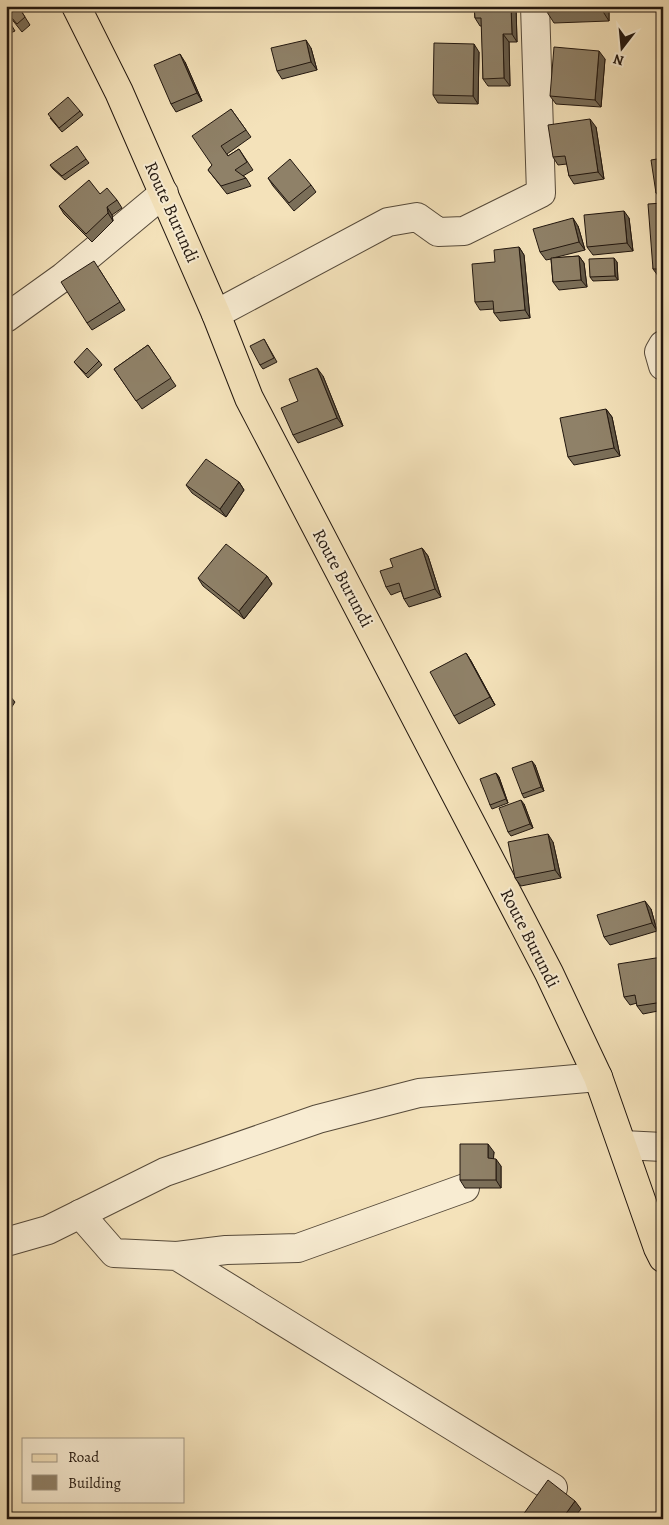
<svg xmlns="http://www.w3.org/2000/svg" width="669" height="1525" font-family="Alegreya,serif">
	<rect width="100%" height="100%" fill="#f4e2ba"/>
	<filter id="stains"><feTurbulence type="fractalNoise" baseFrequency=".004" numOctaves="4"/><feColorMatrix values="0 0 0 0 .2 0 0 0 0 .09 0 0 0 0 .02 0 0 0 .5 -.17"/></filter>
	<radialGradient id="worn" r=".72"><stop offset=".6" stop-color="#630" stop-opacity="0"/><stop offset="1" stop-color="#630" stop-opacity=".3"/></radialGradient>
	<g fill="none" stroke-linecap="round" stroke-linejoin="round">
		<defs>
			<g id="minor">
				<polyline points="216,314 388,222 417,217 438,232 464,231 541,193 535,6"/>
				<polyline points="6,318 63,277 164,193"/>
				<polyline points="663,345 659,352 663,366"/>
				<polyline points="623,1145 663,1147"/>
				<polyline points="80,1214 114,1253 177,1256 553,1488"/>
				<polyline points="6,1242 48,1230 165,1172 318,1119 419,1093 598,1077"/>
				<polyline points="177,1256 226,1250 298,1248 465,1188"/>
			</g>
			<polyline id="major" points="76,6 119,92 216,314 249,398 549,973 598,1077 658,1248 663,1258"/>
		</defs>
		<use href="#minor" stroke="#564a3a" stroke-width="30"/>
		<use href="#major" stroke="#22170f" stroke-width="30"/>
		<use href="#minor" stroke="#f8ecd2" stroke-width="28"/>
		<use href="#major" stroke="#f4e2ba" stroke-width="28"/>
	</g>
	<g fill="#7b6f59" stroke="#22170f">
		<polygon points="6,6 18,6 30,25 22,32 6,12"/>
		<polygon points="474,6 516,6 517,42 509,42 510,86 488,86 483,79 482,26 480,26 475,18"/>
		<polygon points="609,6 609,21 554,23 547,12"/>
		<polygon points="629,6 663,6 663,8 632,11"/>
		<polygon points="6,16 15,31 6,35"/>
		<polygon points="311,48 317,70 282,79 277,71"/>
		<polygon points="479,52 478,104 438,103 433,95"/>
		<polygon points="605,59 601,107 556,104 550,96"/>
		<polygon points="185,62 202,101 176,112 171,104"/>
		<polygon points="231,109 251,137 227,154 228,156 239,149 253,170 243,176 246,178 251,186 227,194 208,170 212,165"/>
		<polygon points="80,111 83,115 62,132 50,118"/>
		<polygon points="596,127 604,179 574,184 569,176 567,164 558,165 553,157"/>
		<polygon points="663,158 663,200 662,200 656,193"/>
		<polygon points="86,159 89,163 65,180 53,169 50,165"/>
		<polygon points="268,178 311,185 316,192 294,211 273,186"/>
		<polygon points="117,200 122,208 112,215 113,221 92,242 64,214 59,206"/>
		<polygon points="663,203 663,277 659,277 653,269"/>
		<polygon points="629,218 633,251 593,255 587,247"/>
		<polygon points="578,226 585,250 553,258 579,256 584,263 587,287 559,290 553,282 551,259 546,260 540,252"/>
		<polygon points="519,247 524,255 530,318 500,321 494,313 494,309 480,310 475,302 495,262"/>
		<polygon points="617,262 618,280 593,281 590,277"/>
		<polygon points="99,269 125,310 92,330 87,323"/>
		<polygon points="264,339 277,362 263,369 260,365"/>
		<polygon points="148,345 176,386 142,409 114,369"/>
		<polygon points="99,361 102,365 88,378 74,362"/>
		<polygon points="323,376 343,426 298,443 293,435 298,401"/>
		<polygon points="606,409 612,417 620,456 574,465 568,457"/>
		<polygon points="239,482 244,490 226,517 192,493 186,485"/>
		<polygon points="422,548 428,556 441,597 409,607 404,599 401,591 391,595 386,587 393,567"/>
		<polygon points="267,576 272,584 244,619 203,586 198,578"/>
		<polygon points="466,653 471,661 495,705 459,724 454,716"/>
		<polygon points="535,765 544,791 524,798 522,794"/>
		<polygon points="496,773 499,777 508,803 492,809 490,805"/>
		<polygon points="524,804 533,828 511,836 508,832"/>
		<polygon points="553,842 561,878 521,886 515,878"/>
		<polygon points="651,909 657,931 610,945 604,937"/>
		<polygon points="663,958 663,1010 643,1014 637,1006 637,1003 630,1005 624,997"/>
		<polygon points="494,1152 493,1159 501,1166 501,1188 465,1188 460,1180"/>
	</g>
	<g fill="#645a49" stroke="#22170f">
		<polygon points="511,6 516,6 517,42 512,34"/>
		<polygon points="602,6 609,6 609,21 602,10"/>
		<polygon points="503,34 509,42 510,86 504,78"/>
		<polygon points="306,40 311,48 317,70 311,62"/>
		<polygon points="474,44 479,52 478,104 473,96"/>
		<polygon points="599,51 605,59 601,107 595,100"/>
		<polygon points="180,54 185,62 202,101 197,93"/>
		<polygon points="590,119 596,127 604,179 598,172"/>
		<polygon points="107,207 112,215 113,221 108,213"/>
		<polygon points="624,211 629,218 633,251 627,243"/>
		<polygon points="573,218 578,226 585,250 579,242"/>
		<polygon points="519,247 524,255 530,318 525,310"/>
		<polygon points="579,256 584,263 587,287 581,280"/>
		<polygon points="614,258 617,262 618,280 615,276"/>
		<polygon points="317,368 323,376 343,426 337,418"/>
		<polygon points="606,409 612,417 620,456 614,448"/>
		<polygon points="239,482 244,490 226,517 220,509"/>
		<polygon points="422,548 428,556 441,597 435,589"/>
		<polygon points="267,576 272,584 244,619 239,611"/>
		<polygon points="466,653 471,661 495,705 490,697"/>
		<polygon points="9,695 15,702 6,716 6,699"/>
		<polygon points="532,761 535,765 544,791 541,787"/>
		<polygon points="496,773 499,777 508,803 506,799"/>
		<polygon points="521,800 524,804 533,828 530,824"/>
		<polygon points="548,834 553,842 561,878 555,870"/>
		<polygon points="645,901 651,909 657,931 652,923"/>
		<polygon points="488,1144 494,1152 493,1166 488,1158"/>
		<polygon points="496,1159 501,1166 501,1188 496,1180"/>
		<polygon points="575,1501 581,1509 573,1519 562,1519"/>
	</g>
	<g fill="#8f8168" stroke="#22170f">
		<polygon points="6,6 18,6 25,17 17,24 6,11"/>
		<polygon points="474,6 511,6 512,34 503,34 504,78 483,79 481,18 475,18"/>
		<polygon points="546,6 602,6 602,10 547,12"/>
		<polygon points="6,18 9,23 6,25"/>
		<polygon points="306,40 311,62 277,71 271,48"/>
		<polygon points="434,43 474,44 473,96 433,95"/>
		<polygon points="554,47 599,51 595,100 550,96"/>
		<polygon points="180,54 197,93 171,104 154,65"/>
		<polygon points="68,97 80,111 59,128 48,114"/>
		<polygon points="231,109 246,130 221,146 228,156 239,149 247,162 235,170 246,178 221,186 208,170 212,165 192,136"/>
		<polygon points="590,119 598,172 569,176 565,156 553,157 548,125"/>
		<polygon points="77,146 86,159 62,176 50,165"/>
		<polygon points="663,158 663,192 656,193 651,160"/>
		<polygon points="290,159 311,185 289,203 268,178"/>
		<polygon points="89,180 100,194 107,188 117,200 107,207 108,213 86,234 59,206"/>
		<polygon points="663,203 663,269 653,269 648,204"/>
		<polygon points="624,211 627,243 587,247 584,215"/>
		<polygon points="573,218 579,242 540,252 533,229"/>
		<polygon points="519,247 525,310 494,313 493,301 475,302 472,264 495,262 494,250"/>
		<polygon points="579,256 581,280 553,282 551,258"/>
		<polygon points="614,258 615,276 590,277 589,259"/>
		<polygon points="94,261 120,302 87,323 61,282"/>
		<polygon points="264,339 274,358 260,365 250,346"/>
		<polygon points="148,345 171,378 136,401 114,369"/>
		<polygon points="87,348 99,361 86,374 74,362"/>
		<polygon points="317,368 337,418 293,435 281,408 298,401 289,379"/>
		<polygon points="606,409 614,448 568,457 560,418"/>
		<polygon points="206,459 239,482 220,509 186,485"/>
		<polygon points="226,544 267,576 239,611 198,578"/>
		<polygon points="422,548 435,589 404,599 399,583 386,587 380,571 393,567 390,559"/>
		<polygon points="466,653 490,697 454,716 430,672"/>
		<polygon points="6,693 9,695 6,699"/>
		<polygon points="532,761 541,787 522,794 512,768"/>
		<polygon points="496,773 506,799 490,805 480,779"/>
		<polygon points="521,800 530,824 508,832 499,808"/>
		<polygon points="548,834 555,870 515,878 508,842"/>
		<polygon points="645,901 652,923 604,937 597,915"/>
		<polygon points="662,957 663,964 663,1002 637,1006 635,995 624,997 618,964"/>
		<polygon points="460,1144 488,1144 488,1158 496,1159 496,1180 460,1180"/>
		<polygon points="548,1480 575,1501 562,1519 520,1519"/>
	</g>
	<g text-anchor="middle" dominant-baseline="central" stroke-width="4" stroke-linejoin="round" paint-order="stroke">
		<g font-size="18" fill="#22170f" stroke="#f8ecd2">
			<text transform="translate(172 212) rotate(66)">Route Burundi</text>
			<text transform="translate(343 578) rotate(62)">Route Burundi</text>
			<text transform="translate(530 938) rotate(63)">Route Burundi</text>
		</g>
	</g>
	<rect width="669" height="1525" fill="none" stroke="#f4e2ba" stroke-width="25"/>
	<rect x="8" y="8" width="654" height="1510" fill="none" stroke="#22170f" stroke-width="2.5"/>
	<rect x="12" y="12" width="644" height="1500" fill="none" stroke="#22170f"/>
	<rect x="22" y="1438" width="162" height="65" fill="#f8ecd2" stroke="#a29784"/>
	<rect x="32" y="1454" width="25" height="8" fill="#f4e2ba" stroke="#a29784"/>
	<text x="68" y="1462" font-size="15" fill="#22170f">Road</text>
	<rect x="32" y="1475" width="25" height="15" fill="#8f8168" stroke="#a29784"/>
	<text x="68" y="1488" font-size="15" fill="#22170f">Building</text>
	<g transform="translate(622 48) rotate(196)" stroke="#f8ecd2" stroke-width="4" paint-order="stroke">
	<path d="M0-4L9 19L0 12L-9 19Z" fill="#22170f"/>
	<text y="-8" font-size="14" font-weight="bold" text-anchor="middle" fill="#22170f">N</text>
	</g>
	<rect width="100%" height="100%" filter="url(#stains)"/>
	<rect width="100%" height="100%" fill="url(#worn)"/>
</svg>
